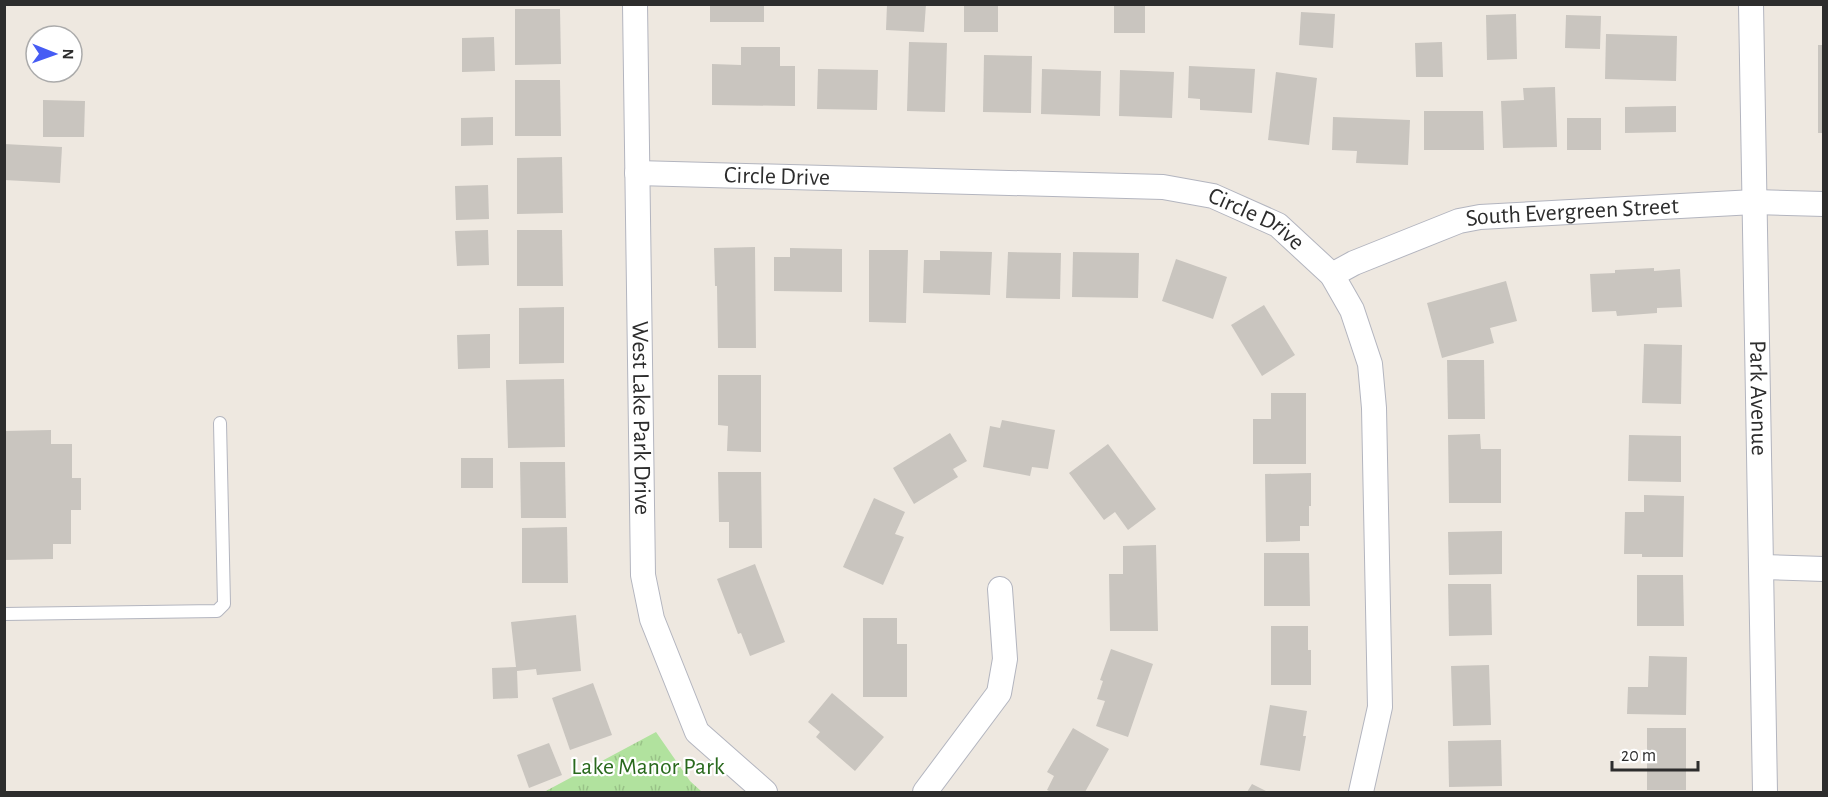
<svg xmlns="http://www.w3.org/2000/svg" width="1828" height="797" font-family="'Alegreya Sans',sans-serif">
	<defs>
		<pattern id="park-tufts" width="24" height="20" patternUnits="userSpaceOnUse" patternTransform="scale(1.5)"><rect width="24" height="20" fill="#b1e29e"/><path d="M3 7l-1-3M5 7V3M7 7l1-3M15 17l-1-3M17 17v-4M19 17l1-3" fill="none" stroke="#99c288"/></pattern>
	</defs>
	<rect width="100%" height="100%" fill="#eee8e0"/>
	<polygon fill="url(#park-tufts)" points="656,732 690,781 702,792 544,792"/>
	<g fill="#c9c5bf">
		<rect x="710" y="4" width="54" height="18"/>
		<polygon points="887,4 926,4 924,32 886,30"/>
		<rect x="964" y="4" width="34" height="28"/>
		<rect x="1114" y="4" width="31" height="29"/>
		<polygon points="515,9 560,9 561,64 515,65"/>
		<polygon points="1301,12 1335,14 1333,48 1299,45"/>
		<polygon points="1516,14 1517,59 1487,60 1486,15"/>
		<polygon points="1566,15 1601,16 1600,49 1565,48"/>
		<polygon points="1606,34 1677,36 1676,81 1605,79"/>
		<polygon points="494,37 495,71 462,72 462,38"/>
		<polygon points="909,42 947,43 945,112 907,111"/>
		<polygon points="1442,42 1443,77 1416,77 1415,43"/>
		<rect x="1818" y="45" width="6" height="88"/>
		<polygon points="741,47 780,47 780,66 795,66 795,106 712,105 712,64 741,65"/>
		<polygon points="984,55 1032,56 1031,113 983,112"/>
		<polygon points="1189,66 1255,69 1252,113 1200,110 1200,99 1188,98"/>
		<polygon points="818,69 878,70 877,110 817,109"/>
		<polygon points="1042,69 1101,71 1100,116 1041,114"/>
		<polygon points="1120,70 1174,72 1172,118 1119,116"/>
		<polygon points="1276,72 1317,78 1309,145 1268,140"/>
		<polygon points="515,80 560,80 561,136 515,136"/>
		<polygon points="1555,87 1557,147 1503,148 1501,101 1524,100 1523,88"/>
		<polygon points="43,100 85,101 84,137 43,137"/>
		<polygon points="1676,106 1676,132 1625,133 1625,107"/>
		<polygon points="1424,111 1483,111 1484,150 1424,150"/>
		<polygon points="493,117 493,145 461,146 461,118"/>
		<polygon points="1333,117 1410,120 1408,165 1356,163 1357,151 1332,150"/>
		<rect x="1567" y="118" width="34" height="32"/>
		<polygon points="4,144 62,147 60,183 4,180"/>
		<polygon points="562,157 563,213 517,214 517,158"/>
		<polygon points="488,185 489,219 456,220 455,186"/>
		<polygon points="488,230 489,265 457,266 455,231"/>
		<polygon points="517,230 562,230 563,286 517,286"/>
		<polygon points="755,247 756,348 718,348 717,286 715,286 714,248"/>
		<polygon points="790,248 842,249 842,292 774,291 774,257 790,257"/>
		<polygon points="869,250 908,250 906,323 869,322"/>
		<polygon points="940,251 992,252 990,295 923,293 924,260 940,260"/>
		<polygon points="1008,252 1061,253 1060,299 1006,298"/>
		<polygon points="1073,252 1139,253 1138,298 1072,297"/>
		<polygon points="1176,259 1227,277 1213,319 1162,301"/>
		<polygon points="1654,268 1654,271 1680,269 1682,307 1657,308 1657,313 1617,316 1616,311 1592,312 1590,274 1615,273 1615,270"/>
		<polygon points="1506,281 1517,321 1490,328 1494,343 1442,358 1427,303"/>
		<polygon points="1264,305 1295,355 1262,376 1231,325"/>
		<polygon points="564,307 564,363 519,364 519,308"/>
		<polygon points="490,334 490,368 458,369 457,335"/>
		<polygon points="1644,344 1682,345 1681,404 1642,403"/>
		<polygon points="1447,360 1484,360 1485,419 1448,419"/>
		<polygon points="718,375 761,375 761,452 727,451 728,426 718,425"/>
		<polygon points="564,379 565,447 508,448 506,380"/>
		<polygon points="1271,393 1306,393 1306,464 1253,464 1253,419 1271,419"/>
		<polygon points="1002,420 1055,430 1048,469 1032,467 1030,476 983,467 990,426 1000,428"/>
		<polygon points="51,430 51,444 72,444 72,478 81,478 81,510 71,510 71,544 53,544 53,559 4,560 4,431"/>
		<polygon points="950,433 967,461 953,469 958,477 914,504 893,468"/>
		<polygon points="1480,434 1481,449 1501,449 1501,503 1449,503 1448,435"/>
		<polygon points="1629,435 1681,436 1681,482 1628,481"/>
		<polygon points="1108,444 1156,509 1128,530 1115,512 1104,520 1069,473"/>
		<rect x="461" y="458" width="32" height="30"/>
		<polygon points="520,462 565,462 566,518 521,518"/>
		<polygon points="718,472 761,472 762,548 729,548 729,522 719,522"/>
		<polygon points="1311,473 1311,506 1309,506 1309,526 1300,526 1300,541 1266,542 1265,474"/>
		<polygon points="1644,495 1684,496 1683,557 1642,557 1642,554 1624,554 1625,512 1644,512"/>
		<polygon points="874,498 905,512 895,534 904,537 883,585 843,567"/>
		<polygon points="567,527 568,583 522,583 522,528"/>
		<polygon points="1502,531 1502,574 1449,575 1448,532"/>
		<polygon points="1156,545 1158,631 1110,631 1109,574 1123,574 1123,546"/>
		<polygon points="1264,553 1309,553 1310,606 1264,606"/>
		<polygon points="755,564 785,642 750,656 741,633 738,634 717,579"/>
		<polygon points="1637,575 1683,575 1684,626 1637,626"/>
		<polygon points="1448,584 1491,584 1492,635 1449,636"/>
		<polygon points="576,615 581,671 537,675 536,669 517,671 518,698 493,699 492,668 516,667 511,622"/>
		<polygon points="863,618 897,618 897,644 907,644 907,697 863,697"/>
		<polygon points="1271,626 1308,626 1308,650 1311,650 1311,685 1271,685"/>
		<polygon points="1111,649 1153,664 1128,737 1096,726 1105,701 1097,699 1103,681 1100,680"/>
		<polygon points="1649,656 1687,657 1686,715 1627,714 1628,687 1648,687"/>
		<polygon points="1489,665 1491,725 1453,726 1451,666"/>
		<polygon points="593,683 612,735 570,750 552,698"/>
		<polygon points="832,693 884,737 855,771 816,737 820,732 808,722"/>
		<polygon points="1270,705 1307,711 1303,736 1306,736 1300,771 1260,765"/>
		<polygon points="1073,728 1109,749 1085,792 1051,792 1047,790 1054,776 1047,772"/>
		<rect x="1647" y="728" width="39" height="62"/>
		<polygon points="1501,740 1502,786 1449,787 1448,741"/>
		<polygon points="549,743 562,775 529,788 517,755"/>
		<polygon points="1252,784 1268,792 1247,792"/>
	</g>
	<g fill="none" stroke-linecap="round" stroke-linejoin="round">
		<defs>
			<polyline id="lane" points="4,614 217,611 224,604 220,423"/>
			<g id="street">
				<path id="s1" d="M635,4L643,575L652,619L697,732L765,792"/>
				<path id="s2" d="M1751,4L1765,792"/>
				<path id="s3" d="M637,173L1163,187L1213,196L1278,225L1332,275L1352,310L1370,364L1374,408L1380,707L1361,792"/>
				<path id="s4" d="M1332,275L1354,263L1459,221L1480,217L1754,202L1824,204"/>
				<polyline points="1762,567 1824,569"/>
				<polyline points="925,792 999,693 1005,659 1000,589"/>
			</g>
		</defs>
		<use href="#lane" stroke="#b3b5bf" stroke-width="14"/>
		<use href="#street" stroke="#b3b5bf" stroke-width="26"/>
		<use href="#lane" stroke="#fff" stroke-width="12"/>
		<use href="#street" stroke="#fff" stroke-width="24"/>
	</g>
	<g text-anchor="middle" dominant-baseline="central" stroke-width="4.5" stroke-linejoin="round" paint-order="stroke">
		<g font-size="24" fill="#2d2d2d" stroke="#fff">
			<text stroke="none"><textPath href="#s3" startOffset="140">Circle Drive</textPath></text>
			<text stroke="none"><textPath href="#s4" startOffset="252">South Evergreen Street</textPath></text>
			<text stroke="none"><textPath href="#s3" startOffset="626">Circle Drive</textPath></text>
			<text stroke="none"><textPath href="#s2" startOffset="394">Park Avenue</textPath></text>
			<text stroke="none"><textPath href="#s1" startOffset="414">West Lake Park Drive</textPath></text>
		</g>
		<g font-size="24" fill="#29691d" stroke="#fff">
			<text x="648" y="767">Lake Manor Park</text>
		</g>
	</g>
	<rect width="1828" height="797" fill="none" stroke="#2d2d2d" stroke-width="12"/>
	<g transform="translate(54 54) rotate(91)"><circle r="28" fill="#ffffff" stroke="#ababab" stroke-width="1.5"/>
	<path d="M0-4.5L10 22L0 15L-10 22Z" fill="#465cf4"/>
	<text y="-9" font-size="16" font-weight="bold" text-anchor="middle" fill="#2d2d2d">N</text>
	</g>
	<path d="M1612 761v9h86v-9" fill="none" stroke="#2d2d2d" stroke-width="3"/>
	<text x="1621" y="761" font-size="18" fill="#2d2d2d" stroke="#ffffff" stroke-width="4.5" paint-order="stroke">20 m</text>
</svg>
